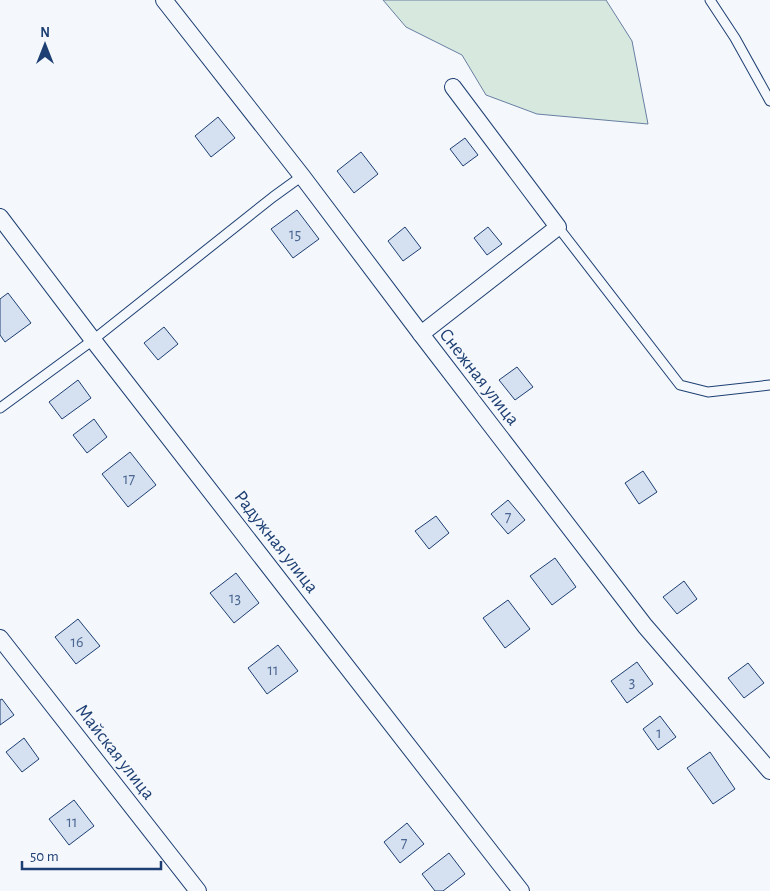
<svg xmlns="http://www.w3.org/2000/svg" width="770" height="891" font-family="'Alegreya Sans',sans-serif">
	<rect width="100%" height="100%" fill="#f4f7fb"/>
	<polygon fill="#d7e8df" stroke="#687fa3" points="383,0 606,0 632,41 648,124 537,114 486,95 462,55 406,27"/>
	<g fill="#d5e0f0" stroke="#1d3f73">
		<polygon points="218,117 235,138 211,157 195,136"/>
		<polygon points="465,138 478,155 463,166 450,149"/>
		<polygon points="361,152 378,174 354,193 337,171"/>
		<polygon points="297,210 319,239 293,258 271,229"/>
		<polygon points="405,227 421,248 403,261 388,241"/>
		<polygon points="488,227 502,244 487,255 474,238"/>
		<polygon points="8,293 31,323 5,342 0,335 0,299"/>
		<polygon points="164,327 178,344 158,360 144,343"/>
		<polygon points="517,367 533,387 515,400 499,380"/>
		<polygon points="78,380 91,398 62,419 49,402"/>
		<polygon points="94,419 107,437 87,453 73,435"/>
		<polygon points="130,452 156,485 128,507 102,474"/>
		<polygon points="643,471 657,492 639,504 625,483"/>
		<polygon points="508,500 525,520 508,534 491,514"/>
		<polygon points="436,516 449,533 429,549 415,531"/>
		<polygon points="555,558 576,587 552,605 530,576"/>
		<polygon points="236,573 259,603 234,623 210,593"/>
		<polygon points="684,581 697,599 677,614 663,597"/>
		<polygon points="508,600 530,629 505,648 483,618"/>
		<polygon points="78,619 100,646 76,664 55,637"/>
		<polygon points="278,645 298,671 267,694 248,668"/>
		<polygon points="637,662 653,684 627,703 611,681"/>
		<polygon points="748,663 764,683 744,698 728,678"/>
		<polygon points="2,699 14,715 0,725 0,700"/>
		<polygon points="660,716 676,737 658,750 643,729"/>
		<polygon points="24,738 39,759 22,772 6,752"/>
		<polygon points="710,752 735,789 713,804 687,768"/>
		<polygon points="74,800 94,826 69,845 49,819"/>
		<polygon points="407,823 424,844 400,863 384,842"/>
		<polygon points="449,853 465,874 443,891 435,891 422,874"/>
	</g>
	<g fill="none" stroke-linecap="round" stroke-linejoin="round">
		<defs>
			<g id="service">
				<polyline points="710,0 735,38 770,101"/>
				<polyline points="558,227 680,385 708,392 770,385"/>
				<polyline points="0,408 93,340 273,197 302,176"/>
			</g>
			<g id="minor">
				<polyline points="164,0 302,176 421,334 645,626 770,771"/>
				<polyline points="0,217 93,340 521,891"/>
				<polyline points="421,334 558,227 453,87"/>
				<polyline points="0,638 198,891"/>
			</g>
		</defs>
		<use href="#service" stroke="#1d3f73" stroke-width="11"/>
		<use href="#minor" stroke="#1d3f73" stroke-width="18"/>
		<use href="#service" stroke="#f4f7fb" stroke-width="9"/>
		<use href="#minor" stroke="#f4f7fb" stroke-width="16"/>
	</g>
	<g text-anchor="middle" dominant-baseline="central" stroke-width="4" stroke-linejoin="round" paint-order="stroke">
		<g font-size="16" fill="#4b6792">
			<text x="295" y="234">15</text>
			<text x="129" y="479">17</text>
			<text x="508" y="517">7</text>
			<text x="235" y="598">13</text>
			<text x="77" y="642">16</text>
			<text x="273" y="670">11</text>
			<text x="632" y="682">3</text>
			<text x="659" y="733">1</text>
			<text x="72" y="822">11</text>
			<text x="404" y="843">7</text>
		</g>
		<g font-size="19" fill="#1d3f73" stroke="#f4f7fb">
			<text transform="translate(479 377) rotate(52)">Снежная улица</text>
			<text transform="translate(276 542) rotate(52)">Радужная улица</text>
			<text transform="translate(115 752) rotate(52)">Майская улица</text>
		</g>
	</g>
	<g transform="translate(45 45)" stroke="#f4f7fb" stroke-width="4" paint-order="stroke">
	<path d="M0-4L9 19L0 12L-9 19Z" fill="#1d3f73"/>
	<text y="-8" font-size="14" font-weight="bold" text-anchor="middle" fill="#1d3f73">N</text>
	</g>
	<path d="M22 861v8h139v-8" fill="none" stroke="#1d3f73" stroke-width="2.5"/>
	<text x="30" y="861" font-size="15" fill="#1d3f73" stroke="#f4f7fb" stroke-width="4" paint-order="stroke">50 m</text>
</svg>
